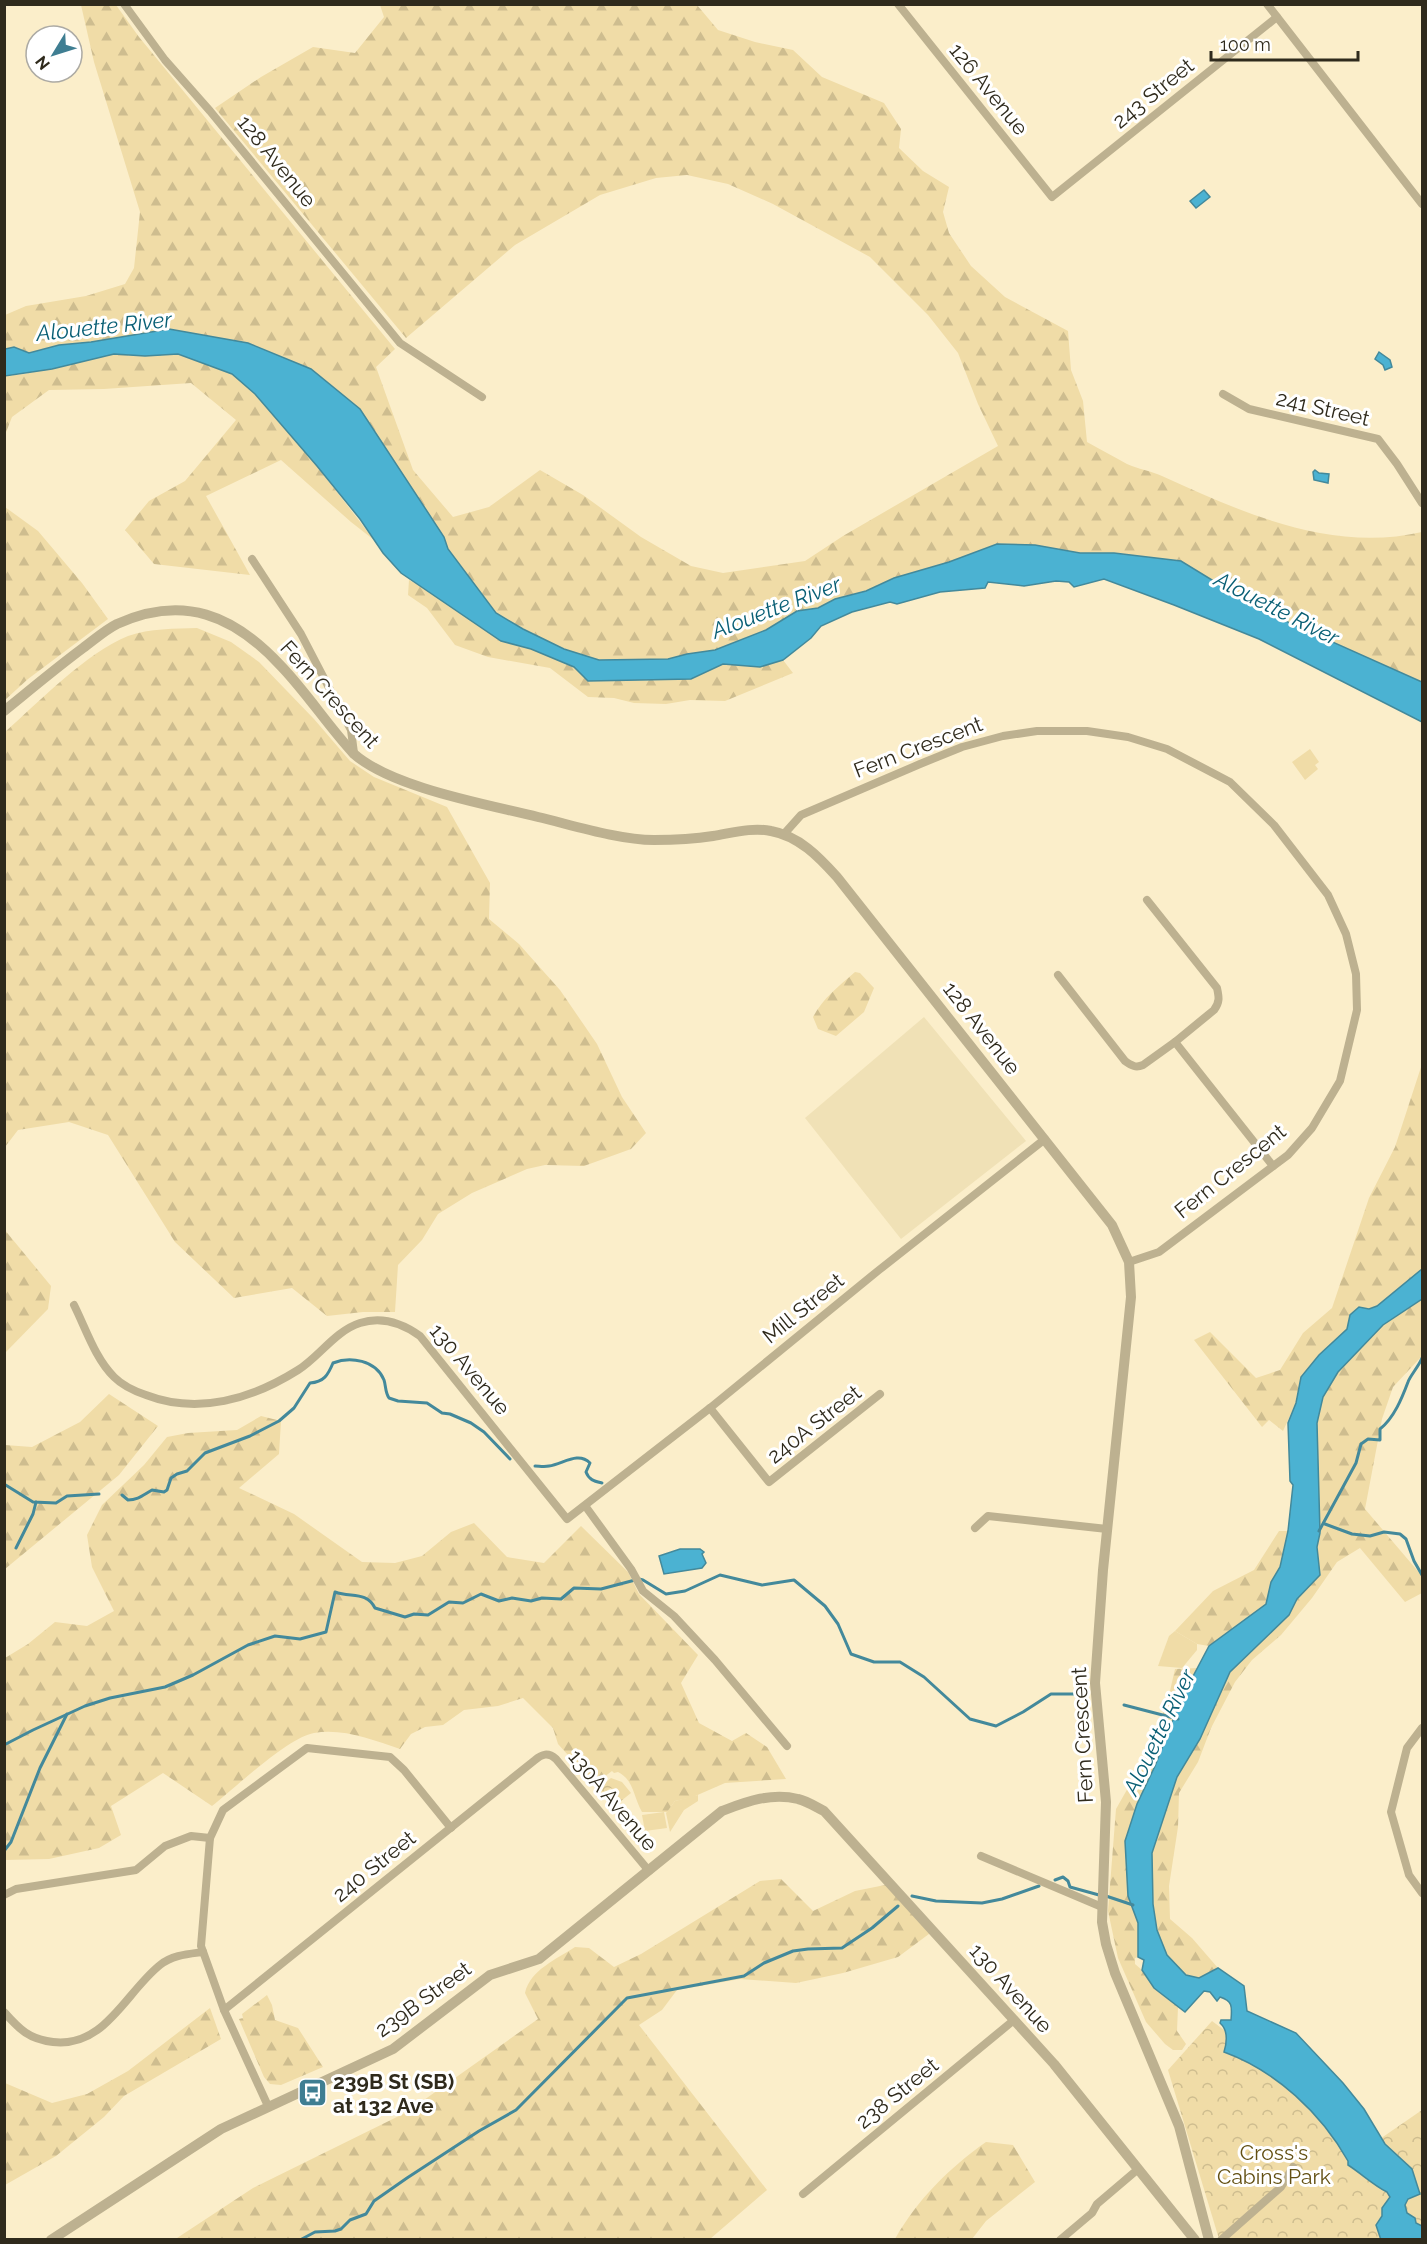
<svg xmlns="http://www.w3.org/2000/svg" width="1427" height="2244" font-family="Raleway,sans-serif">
	<defs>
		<pattern id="forest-firs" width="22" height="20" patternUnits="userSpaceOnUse" patternTransform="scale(1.5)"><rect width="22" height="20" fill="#f0dca7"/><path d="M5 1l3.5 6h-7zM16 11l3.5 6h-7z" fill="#cebd8f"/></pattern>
		<pattern id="park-crowns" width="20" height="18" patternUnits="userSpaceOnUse" patternTransform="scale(1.5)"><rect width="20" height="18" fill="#f0dca7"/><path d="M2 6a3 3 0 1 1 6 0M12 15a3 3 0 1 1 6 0" fill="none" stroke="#cebd8f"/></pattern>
	</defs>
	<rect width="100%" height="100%" fill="#fbeeca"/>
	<polygon fill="#f0e1b6" points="924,1017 1026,1141 901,1239 805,1118"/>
	<g fill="#f0dca7">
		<polygon points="1310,749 1319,762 1315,765 1318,769 1305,780 1292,762"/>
		<polygon points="1175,1631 1197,1644 1197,1650 1182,1668 1158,1666 1169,1636"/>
		<polygon points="698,1795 698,1801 684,1810 670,1832 666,1813 675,1801"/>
		<polygon points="664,1812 667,1828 645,1831 642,1815"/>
	</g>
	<g fill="url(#forest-firs)">
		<path d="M81,5H116L139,37L395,349L376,367L413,470L453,517L489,507L540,470L583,495L641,537L691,566L723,573L805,561L843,536L998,446L978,404L958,353L928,315L870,257L773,204L728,184L687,175L656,178L600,195L515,245L406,338L215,108L261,77L313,47L355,53L384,17L380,5H697L718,30L755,42L793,50L822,77L884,103L901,129L899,148L923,171L949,187L943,212L949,233L971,266L1005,297L1068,331L1071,370L1083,401L1087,442C1100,449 1114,457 1127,464C1138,469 1151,471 1162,476C1243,513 1332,553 1422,532V682L1261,610L1181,561L1114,553H1080L1035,545L997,544L949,562L894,578L866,591L835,599L818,608L797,611L766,630L715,650L687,654L668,659L599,660L564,649L523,629L496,613L448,549L443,538L360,409L311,369L169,329L91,342L59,345L29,353L14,347L5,349V315L26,306L86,296L125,284L134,268L140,212L94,62Z"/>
		<polygon points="113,354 145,356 178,354 232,374 255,394 317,466 374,540 351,522 281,460 206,496 250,575 154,564 125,530 149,501 185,481 236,420 191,383 104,389 49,390 12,417 5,435 5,376 24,374"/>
		<polygon points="5,507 38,531 82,583 108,619 28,679 5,700"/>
		<polygon points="409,580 428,590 501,641 531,649 574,667 588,681 691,679 723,664 760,667 783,660 793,673 725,701 690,700 666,704 634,703 614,698 588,697 550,668 488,657 455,645 427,608 408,595"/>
		<path d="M197,628L231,642L259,662L314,719L350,761L374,777L447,807L490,883L489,919L519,944L560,990L597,1044L622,1097L646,1133L631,1149L584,1166L545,1165L527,1169L472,1193L438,1214L422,1240L398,1265L395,1312H363L327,1316L292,1288L234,1298L175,1242L108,1135L69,1122L18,1130L5,1147V732C40,701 86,653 128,636C150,628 175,629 197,628Z"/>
		<path d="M855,972L860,973L874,988L864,1012L836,1036L818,1029L813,1017C823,998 839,986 855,972Z"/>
		<polygon points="1422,1064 1422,1269 1377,1306 1350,1315 1347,1329 1319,1355 1297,1393 1296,1403 1283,1431 1269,1420 1262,1427 1194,1340 1210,1332 1256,1378 1280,1370 1303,1333 1332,1308 1369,1198 1395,1147"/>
		<polygon points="4,1229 51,1286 48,1309 5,1353"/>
		<polygon points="1422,1299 1422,1356 1393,1387 1382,1419 1365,1509 1422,1576 1422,1593 1405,1602 1360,1548 1337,1562 1312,1598 1281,1635 1252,1660 1235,1682 1211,1728 1198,1762 1179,1793 1178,1827 1169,1886 1170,1919 1192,1938 1218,1968 1199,1978 1186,1975 1167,1955 1157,1930 1153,1904 1152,1853 1177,1777 1200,1739 1230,1672 1289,1615 1297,1599 1320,1575 1317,1547 1320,1533 1317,1423 1323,1397 1338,1372 1383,1325"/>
		<polygon points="109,1394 158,1426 119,1475 5,1569 5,1445 32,1447 80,1422"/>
		<path d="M261,1416L281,1421L279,1454L239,1488L294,1514L362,1562L395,1563L422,1556L451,1532L474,1523L507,1557L544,1563L581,1526L628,1572L639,1594L698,1655L681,1683L699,1723L732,1741L746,1733L767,1747L786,1779L725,1783L693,1797L675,1801L667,1812H642C633,1796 634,1780 618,1772L614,1773L612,1771L592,1786L577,1765L558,1744L553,1728L523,1698L498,1706L464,1710L443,1725L425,1727L411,1734L400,1749C373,1740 343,1728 314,1733C287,1738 235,1788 212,1806L163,1773L111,1806L121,1835L99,1848L49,1859L5,1860V1658L28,1644L55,1622L87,1626L114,1611L92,1567L87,1535L102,1505L144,1465L167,1437L188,1433L237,1430Z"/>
		<polygon points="1279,1531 1288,1531 1280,1567 1271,1582 1266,1605 1209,1646 1197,1644 1175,1631 1213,1591 1254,1570"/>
		<polygon points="1198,1668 1181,1699 1155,1766 1137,1804 1128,1896 1138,1923 1138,1957 1135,1958 1135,1964 1142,1970 1154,1988 1178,2007 1177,2031 1186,2044 1182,2050 1173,2050 1165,2044 1146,2022 1118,1958 1108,1911 1116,1809 1137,1772 1167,1704 1175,1669"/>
		<path d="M781,1879L813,1911L855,1891L890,1884L933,1931L898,1957L843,1973L796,1983L740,1979L677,1990L662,2010L639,2025L767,2190L710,2239L174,2240L253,2188L407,2112L538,2019L525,1993C530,1970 557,1959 575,1947L589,1948L614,1967L641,1954L760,1881Z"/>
		<polygon points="267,1995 272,2005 275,2020 298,2028 323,2067 281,2085 270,2084 264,2077 239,2019 243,2018 242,2014"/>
		<polygon points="210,2008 221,2039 124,2096 104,2117 56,2156 5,2185 5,2083 52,2103 87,2094 128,2071"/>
		<path d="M986,2142L1013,2145L1035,2182L986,2221L972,2239H895C918,2199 948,2169 986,2142Z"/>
	</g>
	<g fill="url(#park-crowns)">
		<polygon points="611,1778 622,1782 631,1793 621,1801 611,1788 602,1794 597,1789"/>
		<polygon points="625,1806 635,1819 627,1825 616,1812"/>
		<polygon points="1212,2021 1319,2101 1383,2176 1403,2239 1219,2239 1168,2070"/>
		<polygon points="1422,2110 1422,2239 1415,2239 1377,2141"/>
	</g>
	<g fill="#4bb2d2" stroke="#43899b" stroke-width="1.5">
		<polygon points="1204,190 1210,197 1196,208 1190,201"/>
		<polygon points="169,329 248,343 311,369 360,409 444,537 448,549 496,613 523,629 564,649 599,660 668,659 687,654 715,650 766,630 797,611 818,608 835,599 866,591 894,578 949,562 997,544 1035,545 1080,553 1114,553 1181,561 1261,610 1422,682 1422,722 1259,639 1174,605 1104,579 1074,587 1069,582 1056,581 1024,586 988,582 985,588 940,592 897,604 890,602 852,612 821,626 811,638 783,660 760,667 723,664 691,679 588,681 574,667 531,649 501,641 401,573 383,553 360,519 317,466 255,394 232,374 178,354 145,356 114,354 52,369 5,376 5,349 14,347 29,353 59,345 91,342"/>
		<polygon points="1379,352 1390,360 1392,367 1385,370 1383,365 1375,359"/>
		<polygon points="1315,470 1319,473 1329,474 1328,483 1314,480 1313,472"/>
		<path d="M1422,1269V1299L1383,1325L1338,1372L1323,1397L1317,1423L1320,1533L1317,1547L1320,1575L1297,1599L1289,1615L1230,1672L1200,1739L1177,1777L1152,1853L1153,1904L1157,1930L1167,1955L1186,1975L1199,1978L1218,1968L1244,1986L1247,2011L1296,2033L1343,2083L1364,2109L1385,2144L1412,2169L1420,2194L1408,2199L1405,2205L1407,2213L1415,2218L1416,2223L1422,2226V2239L1381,2240L1376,2225L1382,2216V2208L1390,2197L1387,2192C1373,2185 1362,2174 1348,2165V2161C1321,2113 1276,2071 1224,2052C1227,2042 1228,2030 1220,2023L1221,2020H1231C1232,2007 1233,2001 1220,1997L1217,2001L1210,1992L1204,1991L1185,2012L1154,1988L1142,1970L1144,1960L1138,1957V1923L1128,1896L1125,1841L1137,1804L1155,1766L1181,1699L1209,1646L1266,1604L1271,1582L1280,1567L1288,1531L1293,1485L1290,1481L1288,1423L1296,1403L1301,1377L1319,1355L1347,1329L1350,1315L1359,1307L1369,1309L1377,1306Z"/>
		<polygon points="680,1549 700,1549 704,1552 702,1554 706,1563 702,1568 664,1574 659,1556"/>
	</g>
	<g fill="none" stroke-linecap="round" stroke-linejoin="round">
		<g stroke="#43899b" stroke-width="3">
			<path d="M535,1466C539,1466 544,1467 549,1466C563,1464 578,1451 590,1463L586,1472C589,1480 594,1481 602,1483"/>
			<polyline points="4,1484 33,1502 56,1503 67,1496 99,1494"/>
			<path d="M122,1495L128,1500C138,1500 143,1495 152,1490L164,1492L167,1490L171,1478L177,1474L187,1471L205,1453L250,1436L279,1421L294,1408L310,1383C324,1382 328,1375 333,1363C350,1356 376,1360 384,1380C386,1386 385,1392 389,1398L398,1401L427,1403L442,1413L450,1414L471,1423L484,1432L510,1459"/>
			<polyline points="1325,1524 1352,1534 1370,1536 1384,1532 1400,1534 1406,1539 1414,1561 1422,1575"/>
			<path d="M1319,1531L1356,1463L1361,1444L1368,1439L1380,1440V1429C1394,1418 1402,1398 1408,1382C1410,1376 1419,1366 1422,1358"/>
			<polyline points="16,1548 33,1514 36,1502"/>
			<polyline points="1124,1705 1178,1719"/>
			<path d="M4,1745L33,1730L85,1706L110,1698L165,1687L193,1675L248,1645L275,1636L300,1639L326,1632L335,1592C351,1598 366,1591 375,1608L405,1617L414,1614L428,1615L449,1602L463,1603L481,1594L499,1601L512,1598L531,1601L542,1598L561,1599L574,1588L601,1589L639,1579L643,1580L666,1594L685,1591L720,1575L762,1585L794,1580L825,1606L838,1624L851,1654L874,1662H900L924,1677L970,1719L996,1726L1023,1712L1051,1694H1078"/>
			<polyline points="4,1851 11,1842 40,1768 67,1714"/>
			<polyline points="1055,1880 1063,1877 1068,1881 1070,1887 1099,1895"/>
			<polyline points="912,1896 936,1901 982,1903 1002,1899 1039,1886"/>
			<polyline points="1106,1896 1133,1905"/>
			<polyline points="300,2240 315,2232 335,2231 341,2229 350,2220 366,2214 374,2201 407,2178 479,2131 516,2110 627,1998 744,1976 764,1963 793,1951 808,1949 842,1948 872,1928 898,1906"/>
		</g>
		<g stroke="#bdb190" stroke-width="8">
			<polyline points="124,4 165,60 210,111 400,343 482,397"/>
			<polyline points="898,4 1052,197 1277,17"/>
			<polyline points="1267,4 1422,204"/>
			<polyline points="1223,394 1249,409 1378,439 1397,464 1422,503"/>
			<polyline points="252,559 301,634 351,730 354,753"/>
			<polyline points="784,834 801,815 920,764 962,747 1003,736 1037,731 1087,731 1128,737 1167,749 1230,782 1274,825 1328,895 1346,934 1356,974 1357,1010 1340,1081 1312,1128 1288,1155 1159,1252 1129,1262"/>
			<path d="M1147,900L1217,988C1219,997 1220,1002 1214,1010L1175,1042"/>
			<path d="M1058,975L1125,1061C1132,1066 1136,1068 1143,1065L1175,1042L1273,1166"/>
			<path d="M74,1305C86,1329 95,1358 114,1377C123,1386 134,1391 146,1395C198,1415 252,1399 298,1370C319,1357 335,1331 360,1323C382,1316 402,1323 420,1336L567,1519L710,1408L879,1270L1045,1139"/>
			<polyline points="710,1408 769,1482 880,1394"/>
			<polyline points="586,1507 631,1569 643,1591 674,1616 715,1660 787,1746"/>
			<polyline points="975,1528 988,1516 1107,1529"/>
			<polyline points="1422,1728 1407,1748 1391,1812 1409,1875 1422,1893"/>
			<polyline points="981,1856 1102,1907"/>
			<polyline points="4,1895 16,1889 136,1870 165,1846 191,1836 210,1838"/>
			<path d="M224,2010L535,1760C542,1754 548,1752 556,1759L649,1871"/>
			<path d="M4,2012C20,2030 29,2039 53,2042C105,2048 125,1993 160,1965C172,1955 188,1954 203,1952"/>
			<polyline points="268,2106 224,2010 201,1946 210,1838 223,1810 307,1748 390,1757 404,1770 451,1828"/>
			<polyline points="803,2194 1014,2020"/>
			<polyline points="1060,2240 1092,2213 1097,2204 1137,2170"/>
			<polyline points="1221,2240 1281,2187 1293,2167"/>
		</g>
		<g stroke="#bdb190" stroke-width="10">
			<path d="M4,711C30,690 56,668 83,648C94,640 105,630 117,624C183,594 234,615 281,666C307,693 328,726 354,754C393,788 486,804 538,817C572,825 619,840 654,840C673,840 694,839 713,836C732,833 752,827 771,831C799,836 819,857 837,877L1112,1225L1129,1262L1131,1297L1103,1570L1095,1683L1106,1802L1102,1922L1106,1944L1115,1973L1179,2126L1209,2240"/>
			<path d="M51,2240L221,2129L393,2049L490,1975L539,1959L722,1811C746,1802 771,1792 798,1799C807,1801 816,1807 824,1811L1054,2064L1195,2240"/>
		</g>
	</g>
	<defs>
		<symbol id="bus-square" viewBox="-11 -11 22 22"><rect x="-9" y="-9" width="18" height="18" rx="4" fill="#3f7e92" stroke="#fff"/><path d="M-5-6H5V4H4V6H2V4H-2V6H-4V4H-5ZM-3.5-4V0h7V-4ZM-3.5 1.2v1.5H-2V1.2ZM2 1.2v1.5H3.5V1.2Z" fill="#fff"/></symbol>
	</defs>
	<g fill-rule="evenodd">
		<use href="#bus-square" x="296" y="2076" width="33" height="33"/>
	</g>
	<g text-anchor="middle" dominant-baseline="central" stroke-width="6" stroke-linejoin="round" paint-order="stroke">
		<g font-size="21" fill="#2f2a1c" stroke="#fff">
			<text transform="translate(989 89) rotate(51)">126 Avenue</text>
			<text transform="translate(1153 93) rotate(-39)">243 Street</text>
			<text transform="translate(277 161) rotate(51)">128 Avenue</text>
			<text transform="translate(1323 408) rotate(13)">241 Street</text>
			<text transform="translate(330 694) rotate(48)">Fern Crescent</text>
			<text transform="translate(918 747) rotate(-21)">Fern Crescent</text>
			<text transform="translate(982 1028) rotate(52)">128 Avenue</text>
			<text transform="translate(1230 1171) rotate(-39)">Fern Crescent</text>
			<text transform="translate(803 1308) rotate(-39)">Mill Street</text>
			<text transform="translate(470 1369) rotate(50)">130 Avenue</text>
			<text transform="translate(814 1424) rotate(-38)">240A Street</text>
			<text transform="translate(1082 1735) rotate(-93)">Fern Crescent</text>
			<text transform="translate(613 1800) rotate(50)">130A Avenue</text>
			<text transform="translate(374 1866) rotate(-39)">240 Street</text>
			<text transform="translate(1011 1988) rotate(48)">130 Avenue</text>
			<text transform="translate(423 1999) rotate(-36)">239B Street</text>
			<text transform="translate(897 2093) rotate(-39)">238 Street</text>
		</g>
		<g font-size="21" font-weight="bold" fill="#2f2a1c" stroke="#fff" text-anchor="start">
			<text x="333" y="2081">239B St (SB)<tspan x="333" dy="24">at 132 Ave</tspan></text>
		</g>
		<g font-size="21" fill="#635013" stroke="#fff">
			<text x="1274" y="2152">Cross's<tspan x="1274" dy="24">Cabins Park</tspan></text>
		</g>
		<g font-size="22" font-style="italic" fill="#095f75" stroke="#fff">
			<text transform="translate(104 326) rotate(-6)">Alouette River</text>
			<text transform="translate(776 607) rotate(-21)">Alouette River</text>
			<text transform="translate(1277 608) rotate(27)">Alouette River</text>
			<text transform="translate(1159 1732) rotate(-64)">Alouette River</text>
		</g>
	</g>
	<rect width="1427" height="2244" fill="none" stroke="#2f2a1c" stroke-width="12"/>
	<g transform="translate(54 54) rotate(232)"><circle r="28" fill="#ffffff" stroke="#acaaa4" stroke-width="1.5"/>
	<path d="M0-4.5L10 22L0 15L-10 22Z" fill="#3f7e92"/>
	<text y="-9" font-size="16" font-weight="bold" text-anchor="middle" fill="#2f2a1c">N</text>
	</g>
	<path d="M1211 51v9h147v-9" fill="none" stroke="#2f2a1c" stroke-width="3"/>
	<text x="1220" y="51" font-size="18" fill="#2f2a1c" stroke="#ffffff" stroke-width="4.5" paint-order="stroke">100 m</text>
</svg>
